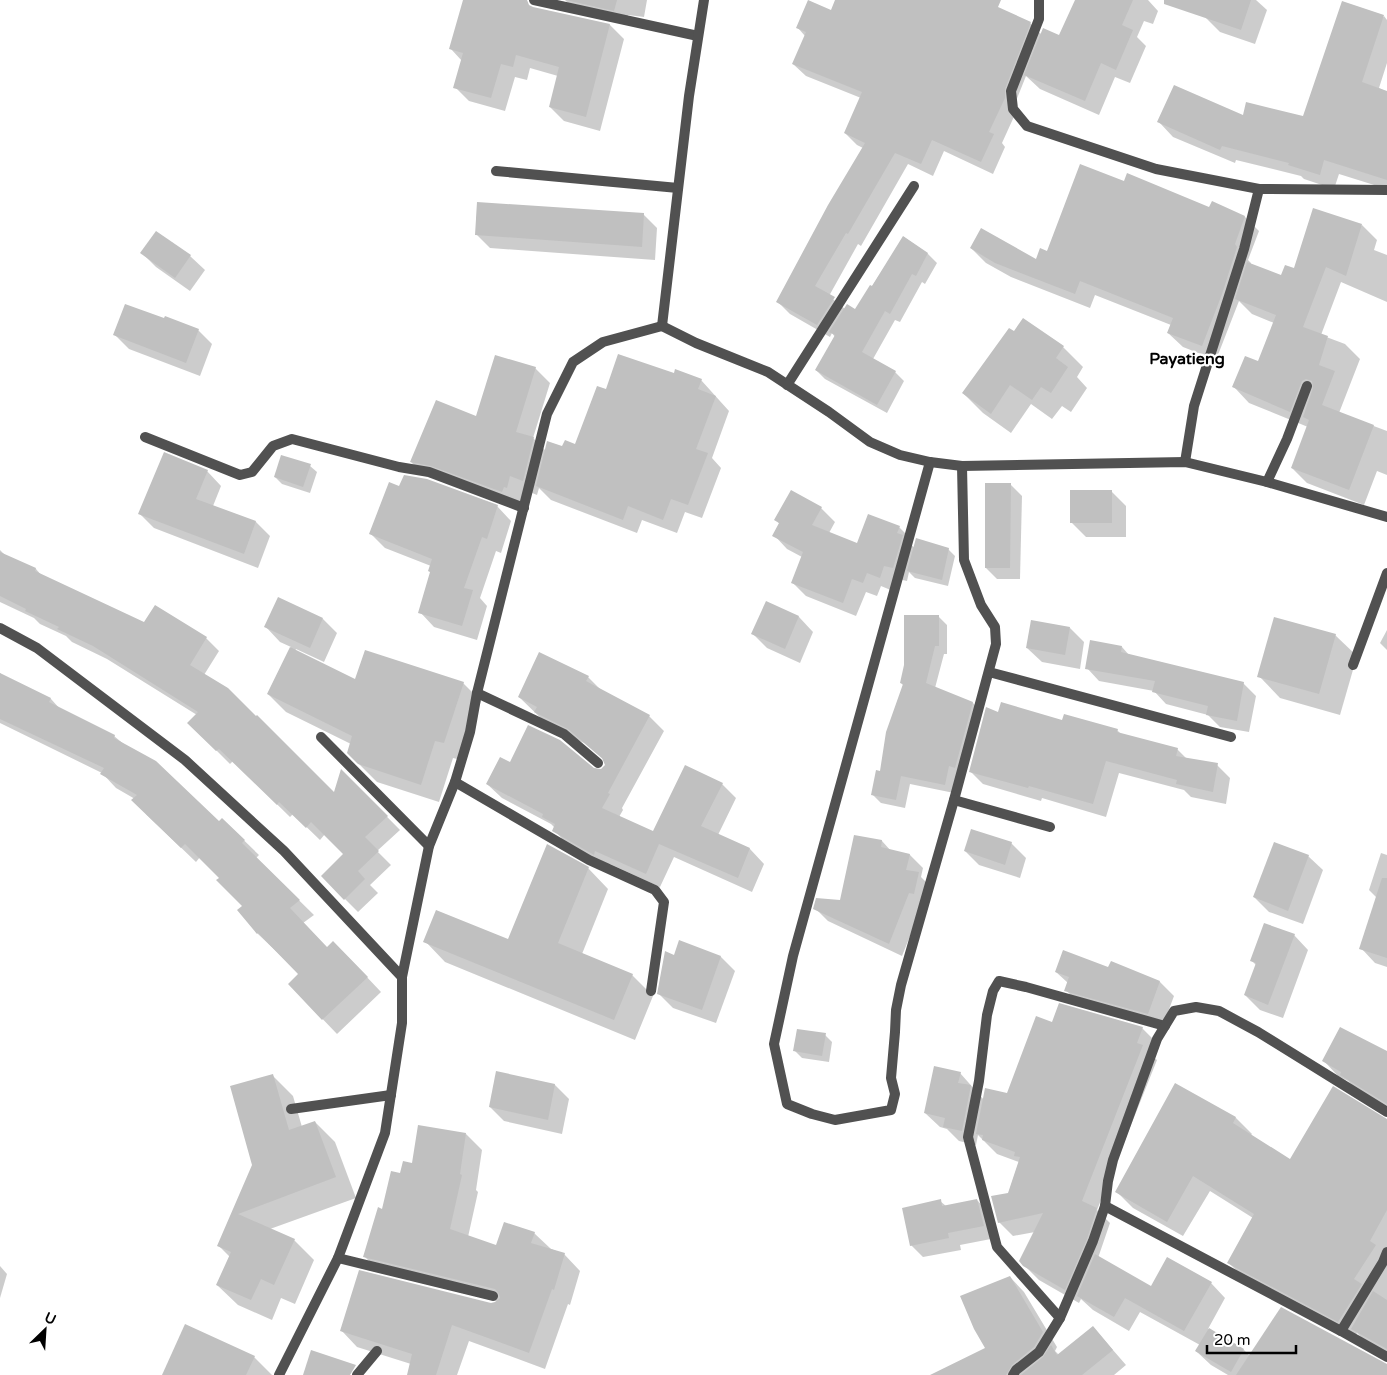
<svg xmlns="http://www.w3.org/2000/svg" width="1387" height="1375" font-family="'Varela Round',sans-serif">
	<rect width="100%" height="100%" fill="#fff"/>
	<g fill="#0003">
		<polygon points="464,0 512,0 506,13 560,14 610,25 624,39 600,131 564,121 550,107 558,76 530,68 527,80 515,77 505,111 469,101 455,87 462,61 451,49"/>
		<polygon points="565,0 647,0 644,17 628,15 626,22 575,11"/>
		<polygon points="837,0 981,0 1030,23 1042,35 1060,37 1076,0 1148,0 1158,11 1153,24 1144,21 1137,37 1146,46 1130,83 1115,77 1099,115 1040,89 1026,76 1016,101 1017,110 1002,143 1005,147 993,174 944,151 933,176 908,164 861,246 858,244 829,296 845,309 856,311 904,237 928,254 937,263 925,284 922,282 900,322 895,320 873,359 895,372 904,381 887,413 825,379 816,370 835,337 832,333 830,337 790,314 778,302 863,148 857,145 845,133 861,98 806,76 793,64 805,36 798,28 832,12"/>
		<polygon points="1211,0 1256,0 1267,10 1255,44 1220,32 1205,17"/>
		<polygon points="1384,16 1387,20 1387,63 1379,88 1387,92 1387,189 1339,174 1334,189 1304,179 1301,176 1236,160 1235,163 1173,137 1159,122 1244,117 1304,118"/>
		<polygon points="1125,182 1210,209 1245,217 1259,231 1248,260 1251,263 1251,265 1282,277 1295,270 1362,225 1377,240 1374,250 1387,255 1387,302 1341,282 1321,335 1345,344 1360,359 1339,413 1387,431 1387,475 1377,471 1364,505 1307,483 1292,468 1308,427 1249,403 1234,387 1259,363 1274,323 1252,314 1239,301 1216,360 1183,347 1168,333 1171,325 1095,295 1090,308 1011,277 986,263 971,248 1037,260"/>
		<polygon points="643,214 657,228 655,260 490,248 476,234"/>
		<polygon points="142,253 190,256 205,270 190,291 156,267"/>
		<polygon points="1023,320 1063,347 1083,367 1077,377 1087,388 1071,412 1062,406 1052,419 1031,404 1011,433 983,413 963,393 1015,333"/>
		<polygon points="198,330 212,344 200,376 129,349 115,335"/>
		<polygon points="535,368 550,383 533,438 546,451 576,445 607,391 675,375 701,380 729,411 712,458 721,468 702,518 685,512 677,533 642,520 637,533 551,500 539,488 537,495 525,490 521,502 425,476 411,462 476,417"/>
		<polygon points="310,466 317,472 310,493 282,484 275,477"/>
		<polygon points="207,471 221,486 213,506 256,522 270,536 258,568 154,528 140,514"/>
		<polygon points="1011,485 1022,496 1020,579 997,579 986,568"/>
		<polygon points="400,487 497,506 511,521 501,553 496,551 480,598 487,606 477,640 434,627 420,612 432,573 431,566 385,548 370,533"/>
		<polygon points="1111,491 1126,506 1126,537 1086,537 1071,522"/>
		<polygon points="821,508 835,522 829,533 858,545 899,527 913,541 911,545 915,548 948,549 955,556 948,586 915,578 909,572 907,581 898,579 893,591 881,586 877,596 866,592 856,616 806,596 793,583 802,557 787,549 774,535 780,524 776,520"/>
		<polygon points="0,550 6,556 36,569 42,576 145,624 206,638 219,651 204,675 335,794 342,771 400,830 377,851 391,865 370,885 378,893 358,912 322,876 345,854 325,834 320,840 293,814 290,817 233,761 230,764 189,723 197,715 107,659 72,642 66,636 40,624 34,618 0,602"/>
		<polygon points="767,603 799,617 813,632 800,663 767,648 753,634"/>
		<polygon points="938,616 947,625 947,654 944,654 935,688 973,703 981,712 954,793 910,784 905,808 881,803 872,794 881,772 904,686 901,683"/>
		<polygon points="323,619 337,633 324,662 296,649 295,651 356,681 463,683 481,701 461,760 453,758 439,802 377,782 348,753 351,744 286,712 268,694 291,647 280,642 266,627"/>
		<polygon points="1070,628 1084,642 1080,669 1042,662 1027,648"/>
		<polygon points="1387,630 1387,650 1380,643"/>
		<polygon points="1335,635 1357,656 1340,715 1280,698 1259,676"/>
		<polygon points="1122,647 1129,655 1243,683 1256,696 1249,732 1220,727 1208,715 1166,704 1154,691 1099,681 1087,668"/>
		<polygon points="0,673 3,676 51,699 61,710 114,736 219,823 222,819 259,855 256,858 314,915 303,923 327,948 348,957 381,992 337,1034 289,984 300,974 258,934 239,910 244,906 221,878 200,857 196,862 147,815 135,799 116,788 102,773 0,723"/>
		<polygon points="588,677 602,691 649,716 664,731 622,808 623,810 619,817 653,832 722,784 736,798 718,835 750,849 764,864 752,892 674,857 660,887 610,864 608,868 568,845 554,830 555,828 551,824 502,798 487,784 510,764 601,771 606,765 604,760 584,743 550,727 519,697"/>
		<polygon points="999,714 1117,730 1122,735 1177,749 1187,759 1217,765 1230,778 1226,804 1191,797 1184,790 1119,773 1106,817 1042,798 1041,801 983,784 970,771"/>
		<polygon points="855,836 882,841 891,851 910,855 923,868 921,877 930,886 902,956 828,921 815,908 842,901"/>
		<polygon points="1011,843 1026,858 1020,878 979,865 965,851"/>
		<polygon points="1381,853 1387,855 1387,967 1375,963 1361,948 1377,898 1369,890"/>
		<polygon points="1308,856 1323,870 1303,924 1269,912 1254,897"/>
		<polygon points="588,868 608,889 582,954 632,975 653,996 635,1040 445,962 425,941 509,941"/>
		<polygon points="1294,935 1308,950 1283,1018 1260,1010 1245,995 1256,965 1252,961"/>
		<polygon points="675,956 721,957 735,971 716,1023 673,1008 658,993"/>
		<polygon points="1109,969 1160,982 1174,996 1162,1028 1080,1005 1066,990 1068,983 1056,972"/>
		<polygon points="1053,1024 1142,1028 1156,1042 1151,1055 1157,1060 1097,1210 1110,1223 1098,1258 1151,1288 1211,1283 1225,1298 1208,1329 1244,1350 1250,1356 1387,1364 1387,1375 1228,1375 1211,1365 1196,1351 1200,1345 1140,1312 1129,1331 1093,1310 1081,1299 1079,1303 1039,1280 1024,1265 1035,1232 1013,1236 999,1222 1019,1162 997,1154 978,1135 976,1145 959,1141 947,1129 940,1127 925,1113 960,1073 984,1100 1007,1094"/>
		<polygon points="825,1035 832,1042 829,1062 802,1058 795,1051"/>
		<polygon points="1387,1053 1387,1108 1356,1089 1348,1081 1338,1076 1324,1061"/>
		<polygon points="497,1072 555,1085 569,1099 562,1134 504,1121 490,1107"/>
		<polygon points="272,1075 293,1096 302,1127 315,1122 335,1142 356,1198 270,1229 294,1240 314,1260 295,1304 281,1298 272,1320 238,1305 217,1285 230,1257 219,1246 254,1165"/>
		<polygon points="1175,1085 1236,1118 1252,1134 1250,1136 1290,1160 1387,1120 1387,1355 1368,1344 1357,1333 1355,1337 1245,1279 1229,1263 1253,1218 1210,1191 1183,1236 1133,1208 1117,1192"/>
		<polygon points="466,1134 482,1150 476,1190 478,1192 468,1237 497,1246 534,1233 551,1249 564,1254 580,1271 570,1305 568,1304 545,1369 469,1341 457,1375 408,1375 411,1364 357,1347 341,1330 499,1302 381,1273 365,1257 383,1210 401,1174 413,1165"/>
		<polygon points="977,1200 989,1213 996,1238 960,1245 961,1250 923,1257 911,1245 940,1201 946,1206"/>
		<polygon points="0,1266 7,1274 0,1298"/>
		<polygon points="1010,1277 1024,1292 1057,1347 1055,1351 1059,1355 1093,1327 1126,1365 1114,1375 933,1375 987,1348"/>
		<polygon points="254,1357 272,1375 164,1375"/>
	</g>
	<g fill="#c0c0c0">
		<polygon points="463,0 527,0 529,5 533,7 610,24 586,117 549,107 559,67 516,55 513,67 501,64 491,98 453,88 463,53 449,49"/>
		<polygon points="566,0 617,0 614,11"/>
		<polygon points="808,0 831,10 835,0 1001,0 998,7 1031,22 1005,89 1005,98 989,132 994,134 981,162 932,140 921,164 895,153 848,234 846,233 815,286 835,297 817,325 776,302 828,205 865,143 844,133 862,92 792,64 806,32 796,28"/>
		<polygon points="1075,0 1133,0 1122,25 1133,30 1116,70 1101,63 1085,101 1024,75 1043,28 1059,35"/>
		<polygon points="1164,0 1251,0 1241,30 1164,4"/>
		<polygon points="1342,1 1384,15 1362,82 1387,91 1387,180 1324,160 1320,175 1288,165 1289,163 1222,146 1220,150 1157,122 1174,85 1243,115 1246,102 1303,116"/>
		<polygon points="1080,164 1124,181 1127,173 1209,207 1212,201 1245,216 1235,244 1237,247 1222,294 1202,346 1167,333 1173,318 1080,281 1075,294 995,263 970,248 981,228 1036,259 1040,248 1047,251"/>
		<polygon points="477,202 644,213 642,247 475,235"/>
		<polygon points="1313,208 1362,224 1346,276 1326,267 1303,327 1328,336 1319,365 1335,371 1322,405 1374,425 1349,490 1291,468 1309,420 1303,417 1313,388 1312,381 1306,379 1302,381 1290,412 1232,387 1245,356 1258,361 1276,315 1235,299 1247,262 1281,275 1285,265 1294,268"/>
		<polygon points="156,231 191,255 175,278 140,253"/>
		<polygon points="903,236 928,253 916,276 912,274 890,314 885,311 862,352 896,371 877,405 815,370 835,335 829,332 847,304 855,309 870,285 872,286"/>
		<polygon points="125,304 164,318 165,316 199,329 186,363 113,335"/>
		<polygon points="1023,318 1064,346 1056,358 1068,367 1051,393 1041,387 1032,400 1010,385 991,414 962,393 1009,328 1014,331"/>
		<polygon points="618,354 674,373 675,369 702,379 698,389 716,396 696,449 708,453 688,505 671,499 663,520 628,506 623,520 536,486 547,441 562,446 565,440 575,444 597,386 606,389"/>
		<polygon points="495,355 536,367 516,432 534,437 523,481 510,476 507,488 504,487 502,492 431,466 410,462 436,400 476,416"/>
		<polygon points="164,452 208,470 196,499 256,521 244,554 138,514"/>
		<polygon points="281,455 311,464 303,487 274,477"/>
		<polygon points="404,475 427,479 498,505 487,539 482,537 464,588 473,590 462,626 418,613 430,572 428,571 432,559 369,534 389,482 399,486"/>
		<polygon points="985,483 1011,483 1010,568 985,568"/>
		<polygon points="791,490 822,507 812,525 857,543 868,514 900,526 897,533 903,535 893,568 884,566 880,578 867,573 863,583 852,579 843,603 791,583 803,552 772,536 779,523 774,520"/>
		<rect x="1070" y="490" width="42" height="33"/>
		<polygon points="916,538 949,548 942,580 907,571"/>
		<polygon points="0,552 36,568 35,571 144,622 155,605 207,637 190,665 228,688 256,716 257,715 334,792 341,769 388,816 365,837 379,851 358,871 365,879 344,900 321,876 343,854 311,822 306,828 279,802 277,805 219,749 216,751 187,723 198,712 93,646 57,629 59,627 25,611 26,609 0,596"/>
		<polygon points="278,597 323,618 310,648 264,627"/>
		<polygon points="766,601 799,616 785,649 751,634"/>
		<polygon points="904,615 939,615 939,646 935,646 926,683 973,702 955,768 949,766 945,785 901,776 896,800 871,795 876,770 880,771 886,732 903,684 900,683 904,665"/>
		<polygon points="1274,617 1336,634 1319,694 1257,677"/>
		<polygon points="1031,620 1070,627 1065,655 1026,648"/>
		<polygon points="1090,640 1122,646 1121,652 1244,682 1237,721 1206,715 1208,706 1152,692 1155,681 1085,669"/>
		<polygon points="290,647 355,679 365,650 464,682 444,743 435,741 421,785 358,764 347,753 352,736 267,694"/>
		<polygon points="539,652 589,676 586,681 650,715 608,793 610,794 602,808 653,831 685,765 723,783 701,826 750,848 738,878 659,844 646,874 595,851 594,855 552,831 555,824 542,817 543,814 486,784 500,757 510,762 528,725 560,740 594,768 601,769 605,765 602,758 568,729 534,712 537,707 518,697"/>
		<polygon points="0,673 51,698 49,702 115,735 114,738 156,761 219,821 222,818 245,840 242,843 300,900 290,908 327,947 333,941 368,977 322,1020 288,984 298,974 258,933 257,934 237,910 242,906 216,880 219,878 185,844 181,848 131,800 137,795 100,774 104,768 0,719"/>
		<polygon points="1001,702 1062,720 1064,714 1118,729 1117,732 1178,748 1176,756 1218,763 1213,792 1176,784 1177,780 1106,761 1093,804 1029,786 1028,788 969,772 986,707 998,712"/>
		<polygon points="971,829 1012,842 1005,865 964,851"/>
		<polygon points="854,835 882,840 881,847 910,854 906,870 919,872 914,894 909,893 889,944 813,909 816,898 840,900"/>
		<polygon points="1274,842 1309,855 1288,911 1253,897"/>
		<polygon points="547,844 589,867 558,943 633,974 614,1020 423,942 436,910 508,939"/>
		<polygon points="1382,878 1387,878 1387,958 1359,949"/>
		<polygon points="1264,923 1295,934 1268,1005 1244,995 1256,963 1250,961"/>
		<polygon points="679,940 721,956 702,1010 657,994 665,951 674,955"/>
		<polygon points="1063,950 1108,967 1111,961 1160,981 1148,1014 1064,991 1069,977 1055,972"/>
		<polygon points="1059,1003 1143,1027 1137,1043 1143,1045 1082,1201 1097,1208 1087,1239 1065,1290 1023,1266 1019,1261 1043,1213 998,1223 991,1196 1008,1193 1020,1157 1014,1156 1015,1152 982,1140 983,1135 976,1134 985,1088 1007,1093 1036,1016 1052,1022"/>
		<polygon points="1340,1027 1387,1051 1387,1104 1340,1075 1341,1072 1322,1061"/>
		<polygon points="797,1029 826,1033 822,1056 793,1051"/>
		<polygon points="934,1066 961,1072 958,1083 971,1085 962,1131 943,1127 945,1118 924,1113"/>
		<polygon points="496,1071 555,1084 548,1120 489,1107"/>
		<polygon points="273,1074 289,1130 315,1121 336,1177 238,1214 295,1239 274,1285 261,1279 251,1300 216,1285 231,1252 217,1246 252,1165 230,1086"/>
		<polygon points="1175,1083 1236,1117 1233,1123 1290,1159 1333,1086 1387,1119 1387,1210 1370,1241 1376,1245 1354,1279 1362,1284 1338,1322 1227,1263 1254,1214 1193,1176 1167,1222 1115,1192"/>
		<polygon points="418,1125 466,1133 460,1174 462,1175 450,1229 496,1245 504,1222 535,1232 531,1243 565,1253 554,1290 552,1289 529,1353 452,1325 436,1375 407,1375 412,1354 340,1331 359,1270 491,1303 495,1302 500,1298 499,1294 495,1289 363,1257 378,1207 382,1209 391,1171 400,1173 403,1161 412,1163"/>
		<polygon points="941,1199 942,1206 977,1199 984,1226 948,1233 949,1238 910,1246 902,1208"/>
		<polygon points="1095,1254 1151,1286 1167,1257 1212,1282 1184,1331 1125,1298 1114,1317 1077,1296"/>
		<polygon points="1010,1276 1043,1332 1034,1347 1012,1365 1006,1375 930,1375 985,1348 974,1329 960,1296"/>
		<polygon points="1373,1291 1387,1300 1387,1349 1351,1329"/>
		<polygon points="1281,1307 1387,1364 1387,1375 1236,1375"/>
		<polygon points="185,1324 255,1356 246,1375 162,1375"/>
		<polygon points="1093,1326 1113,1350 1082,1375 1021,1375 1043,1357 1051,1345 1057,1355"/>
		<polygon points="1209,1328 1244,1349 1231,1372 1195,1351"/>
		<polygon points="311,1350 356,1365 350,1375 303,1375"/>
	</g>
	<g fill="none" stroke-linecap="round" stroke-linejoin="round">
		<g stroke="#515151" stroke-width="10">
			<polyline points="534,0 698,36"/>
			<polyline points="1039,0 1039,19 1011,91 1013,109 1027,126 1156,169 1259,189 1387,190"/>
			<polyline points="496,171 678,188"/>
			<polyline points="662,326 689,96 704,0"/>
			<polyline points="787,385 914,186"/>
			<polyline points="145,437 240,475 252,472 273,446 292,439 399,467 429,472 524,508"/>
			<polyline points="930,462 793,956 774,1044 787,1104 812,1114 835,1120 891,1110 895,1094 891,1078 895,1032 896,1010 901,985 954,800 996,644 995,627 981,605 964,560 962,466"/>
			<polyline points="1185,462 1194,406 1244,249 1259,189"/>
			<polyline points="1267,482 1287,439 1307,386"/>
			<polyline points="0,628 37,648 185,760 284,851 402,977"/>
			<polyline points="1353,665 1387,573"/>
			<polyline points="989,672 1231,737"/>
			<polyline points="477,693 564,734 598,763"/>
			<polyline points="321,737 429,846"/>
			<polyline points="455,782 589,860 655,890 664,902 651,991"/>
			<polyline points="954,800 1050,827"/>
			<polyline points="291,1109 391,1095"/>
			<polyline points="1105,1206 1341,1331 1387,1357"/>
			<polyline points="338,1258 493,1296"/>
			<polyline points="1060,1318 997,1247 968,1137 979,1081 987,1015 993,991 999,981 1026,987 1165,1026"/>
			<polyline points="1341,1331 1383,1262 1387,1252"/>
			<polyline points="357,1375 377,1351"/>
			<polyline points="1013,1375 1016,1370 1039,1352 1060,1318 1093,1241 1105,1206 1108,1181 1113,1160 1157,1039 1174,1011 1196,1007 1219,1011 1258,1032 1387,1112"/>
		</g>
		<polyline stroke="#515151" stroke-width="10" points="279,1375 338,1258 385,1133 402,1023 402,977 429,846 455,782 470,732 477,693 547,414 573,362 603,342 662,326 696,343 768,372 829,412 870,442 900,455 930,462 962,466 1185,462 1267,482 1387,517"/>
	</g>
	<g text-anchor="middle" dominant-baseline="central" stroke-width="4.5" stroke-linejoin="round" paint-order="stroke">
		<g font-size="16" font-weight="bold" fill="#000" stroke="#fff">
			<text x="1187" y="359">Payatieng</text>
		</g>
	</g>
	<g transform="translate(45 1330) rotate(25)" stroke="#ffffff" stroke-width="4" paint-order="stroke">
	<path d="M0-4L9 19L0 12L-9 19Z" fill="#000000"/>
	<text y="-8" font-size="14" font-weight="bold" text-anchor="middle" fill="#000000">U</text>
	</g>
	<path d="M1207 1345v8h89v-8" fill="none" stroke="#000000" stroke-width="2.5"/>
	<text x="1214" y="1345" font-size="15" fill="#000000" stroke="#ffffff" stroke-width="4" paint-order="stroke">20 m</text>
</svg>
